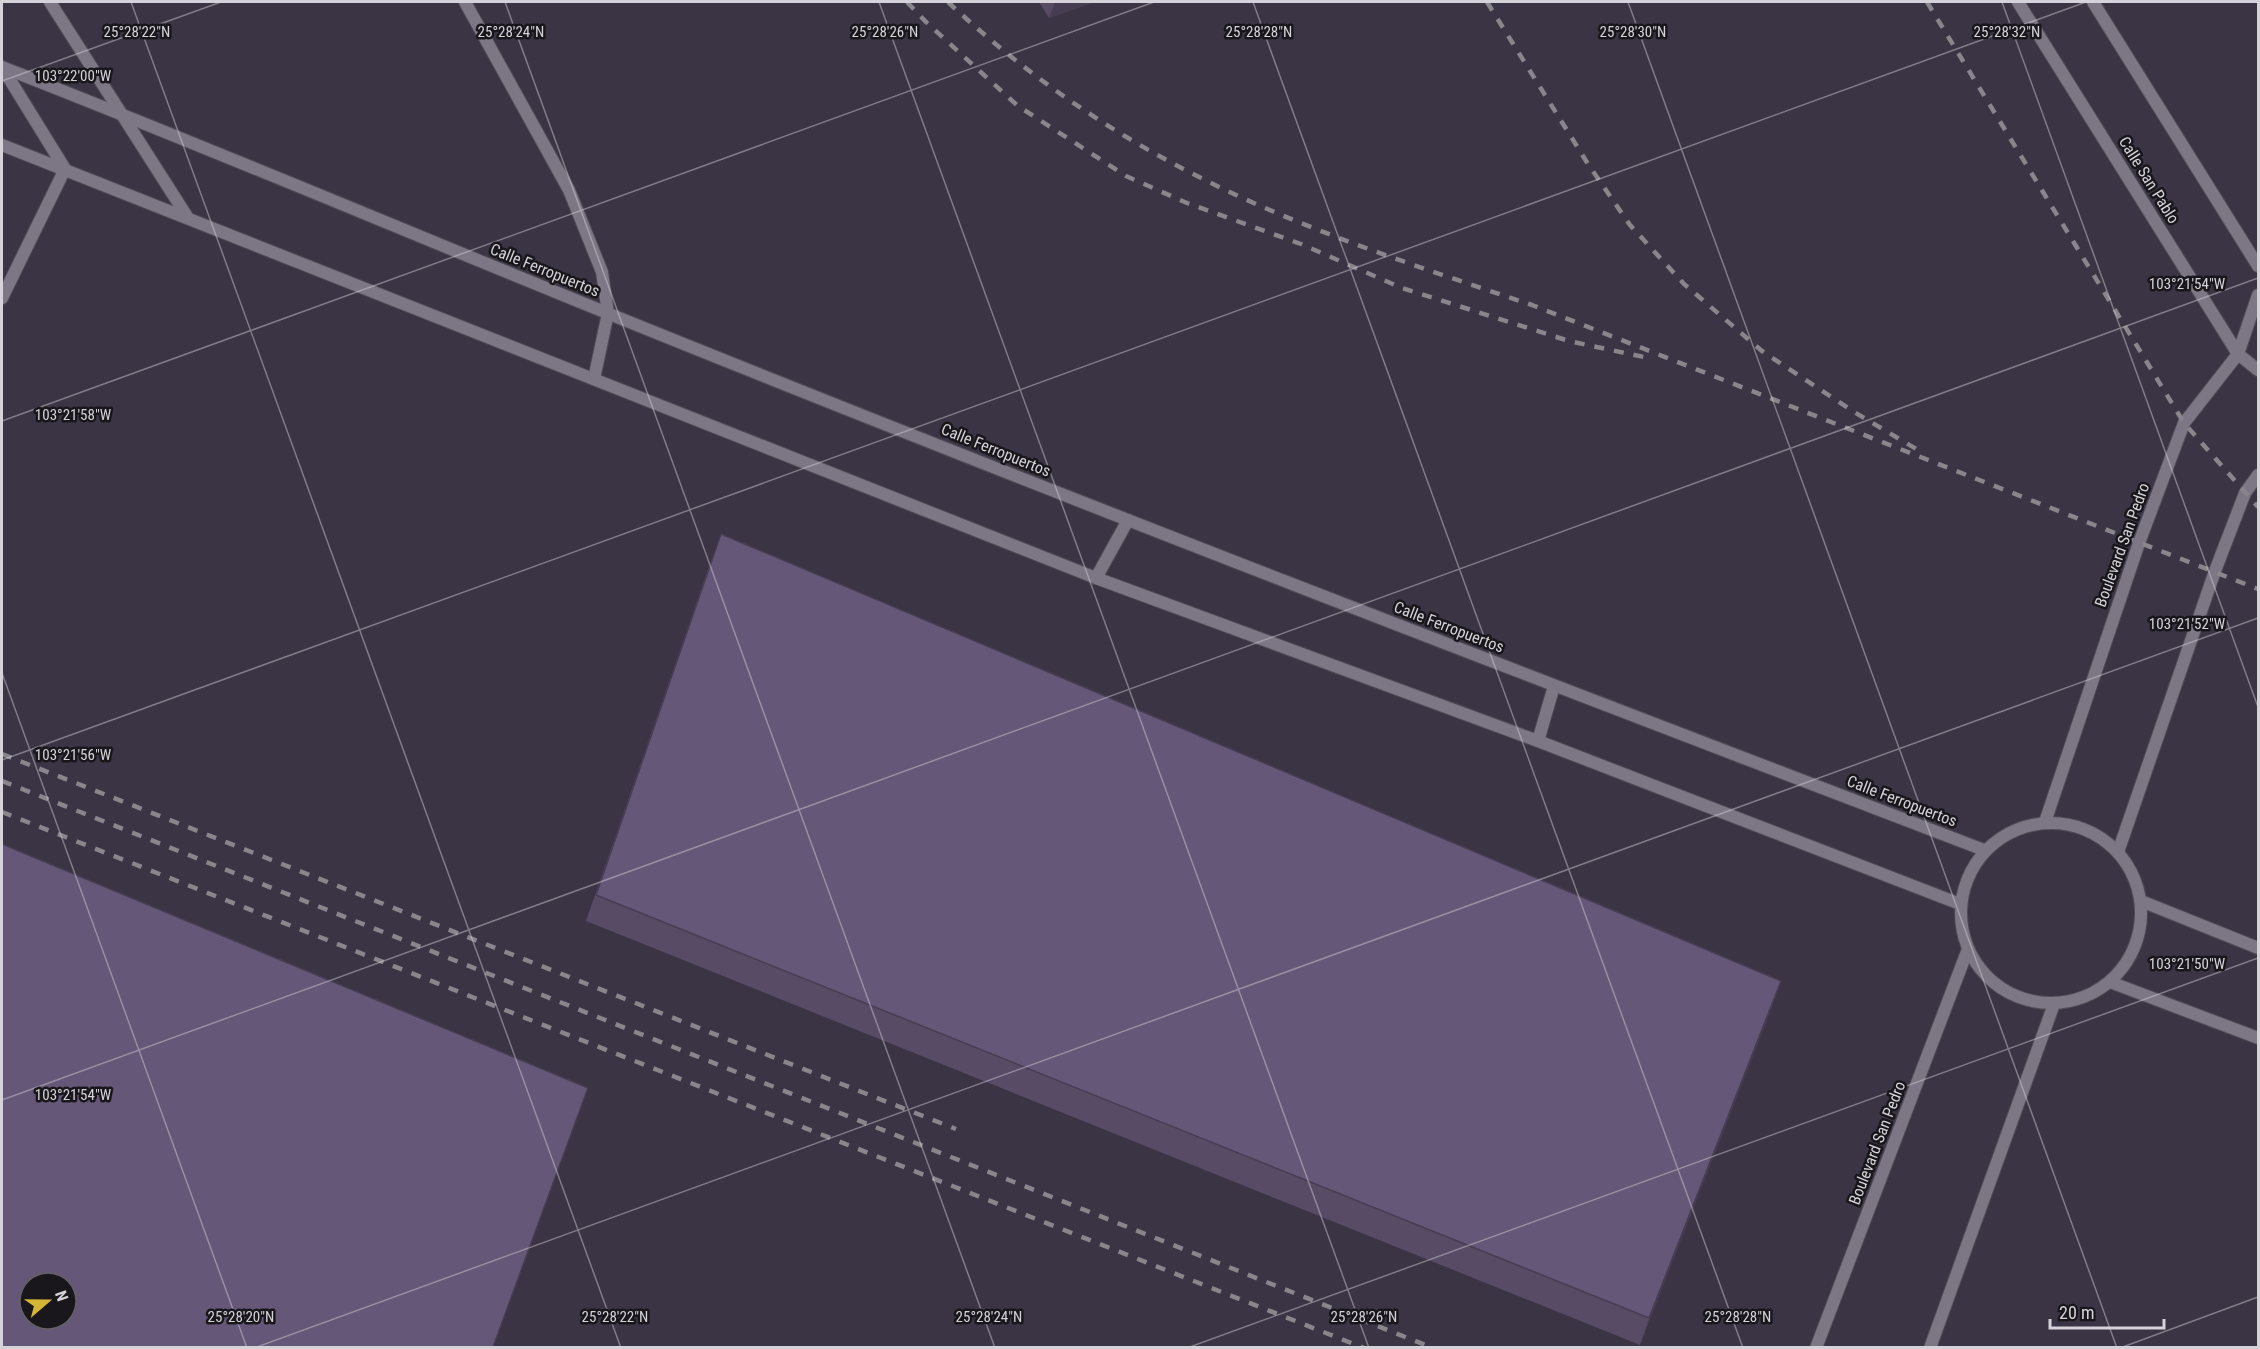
<svg xmlns="http://www.w3.org/2000/svg" width="2260" height="1349" font-family="'Roboto Condensed',sans-serif">
	<rect width="100%" height="100%" fill="#322d37"/>
	<path fill="#3b3444" fill-rule="evenodd" d="M2,2H2258V1347L2,1348ZM30,1283H66V1319H30Z"/>
	<g fill="none" stroke-linecap="round" stroke-linejoin="round">
		<defs>
			<g id="service">
				<polyline points="50,2 188,218"/>
				<polyline points="465,2 569,190 602,272 608,313 594,379"/>
				<polyline points="2,67 65,169 2,298"/>
			</g>
			<g id="minor">
				<polyline points="2018,2 2238,354 2258,370"/>
				<polyline points="2093,2 2258,266"/>
				<path d="M2,67C205,146 405,231 607,313C1064,498 1524,674 1984,850"/>
				<polyline points="2,145 1096,578 1538,741 1960,904"/>
				<polyline points="1096,578 1128,520"/>
				<polyline points="1538,741 1554,686"/>
			</g>
			<g id="tertiary">
				<polyline points="2045,822 2139,543 2184,423 2238,354 2258,295"/>
				<circle cx="2051" cy="913" r="90"/>
				<polyline points="2118,852 2215,571 2245,493 2258,475"/>
				<polyline points="2141,901 2258,948"/>
				<polyline points="2110,982 2258,1038"/>
				<polyline points="1816,1348 1968,949"/>
				<polyline points="1930,1348 2054,1004"/>
			</g>
		</defs>
		<use href="#service" stroke="#4f4b54" stroke-width="14"/>
		<use href="#minor" stroke="#4f4b54" stroke-width="14"/>
		<use href="#tertiary" stroke="#4f4b54" stroke-width="14"/>
		<use href="#service" stroke="#7d7685" stroke-width="12"/>
		<use href="#minor" stroke="#7d7685" stroke-width="12"/>
		<use href="#tertiary" stroke="#7d7685" stroke-width="12"/>
		<g stroke="#88858d" stroke-width="4.5" stroke-dasharray="10 10" stroke-linecap="butt">
			<polyline points="907,2 925,21 1018,106 1126,176 1187,203 1301,244 1402,288 1569,341 1653,359"/>
			<path d="M948,2C1025,74 1110,133 1205,180C1309,232 1422,268 1532,305L2258,589"/>
			<polyline points="1487,2 1588,164 1630,225 1684,284 1762,351 1854,412 1918,450"/>
			<polyline points="1927,2 2184,423 2258,507"/>
			<polyline points="2,754 956,1129"/>
			<polyline points="2,781 1433,1348"/>
			<polyline points="2,812 1364,1348"/>
		</g>
	</g>
	<g fill="#574b66">
		<polygon points="1039,2 1095,2 1049,18"/>
		<polygon points="711,561 1781,981 1640,1345 586,921"/>
	</g>
	<g fill="#473d53">
		<polygon points="1055,2 1095,2 1049,18"/>
		<polygon points="1781,981 1772,1008 1640,1345 1649,1318"/>
	</g>
	<g fill="#655777" stroke="#473d53" stroke-width="1.5" fill-rule="evenodd">
		<polygon points="721,534 1781,981 1649,1318 596,895"/>
		<path d="M2,844L588,1088L493,1347H2ZM30,1283H66V1319H30Z"/>
	</g>
	<path fill="none" stroke="#d5d3d9" stroke-width="1.5" stroke-opacity="0.45" d="M131,2L621,1348M505,2L995,1348M879,2L1369,1348M1253,2L1743,1348M1628,2L2117,1348M2002,2L2258,707M2,81L221,2M2,421L1154,2M2,673L247,1348M2,760L2086,2M2,1100L2258,278M254,1348L2258,618M1187,1348L2258,958M2120,1348L2258,1297"/>
	<g text-anchor="middle" dominant-baseline="central" stroke-width="5" stroke-linejoin="round" paint-order="stroke">
		<g font-size="16" fill="#d5d3d9" stroke="#19171b">
			<text transform="translate(2149 180) rotate(58)">Calle San Pablo</text>
			<text transform="translate(545 270) rotate(22)">Calle Ferropuertos</text>
			<text transform="translate(996 450) rotate(22)">Calle Ferropuertos</text>
			<text transform="translate(2122 545) rotate(-70)">Boulevard San Pedro</text>
			<text transform="translate(1449 627) rotate(21)">Calle Ferropuertos</text>
			<text transform="translate(1902 801) rotate(21)">Calle Ferropuertos</text>
			<text transform="translate(1877 1143) rotate(-69)">Boulevard San Pedro</text>
		</g>
	</g>
	<g font-size="15" text-anchor="middle" fill="#d5d3d9" stroke="#19171b" stroke-width="5" stroke-linejoin="round" paint-order="stroke">
		<text x="137" y="37">25°28'22"N</text>
		<text x="511" y="37">25°28'24"N</text>
		<text x="885" y="37">25°28'26"N</text>
		<text x="1259" y="37">25°28'28"N</text>
		<text x="1633" y="37">25°28'30"N</text>
		<text x="2007" y="37">25°28'32"N</text>
		<text x="73" y="81">103°22'00"W</text>
		<text x="2187" y="289">103°21'54"W</text>
		<text x="73" y="420">103°21'58"W</text>
		<text x="2187" y="629">103°21'52"W</text>
		<text x="73" y="760">103°21'56"W</text>
		<text x="2187" y="969">103°21'50"W</text>
		<text x="73" y="1100">103°21'54"W</text>
		<text x="241" y="1322">25°28'20"N</text>
		<text x="615" y="1322">25°28'22"N</text>
		<text x="989" y="1322">25°28'24"N</text>
		<text x="1364" y="1322">25°28'26"N</text>
		<text x="1738" y="1322">25°28'28"N</text>
	</g>
	<rect width="2260" height="1349" fill="none" stroke="#d5d3d9" stroke-width="6"/>
	<g transform="translate(48 1301) rotate(70)"><circle r="28" fill="#19171b" stroke="#646267" stroke-width="1.5"/>
	<path d="M0-4.5L10 22L0 15L-10 22Z" fill="#d5b535"/>
	<text y="-9" font-size="16" font-weight="bold" text-anchor="middle" fill="#d5d3d9">N</text>
	</g>
	<path d="M2050 1319v9h114v-9" fill="none" stroke="#d5d3d9" stroke-width="3"/>
	<text x="2059" y="1319" font-size="18" fill="#d5d3d9" stroke="#19171b" stroke-width="4.5" paint-order="stroke">20 m</text>
</svg>
